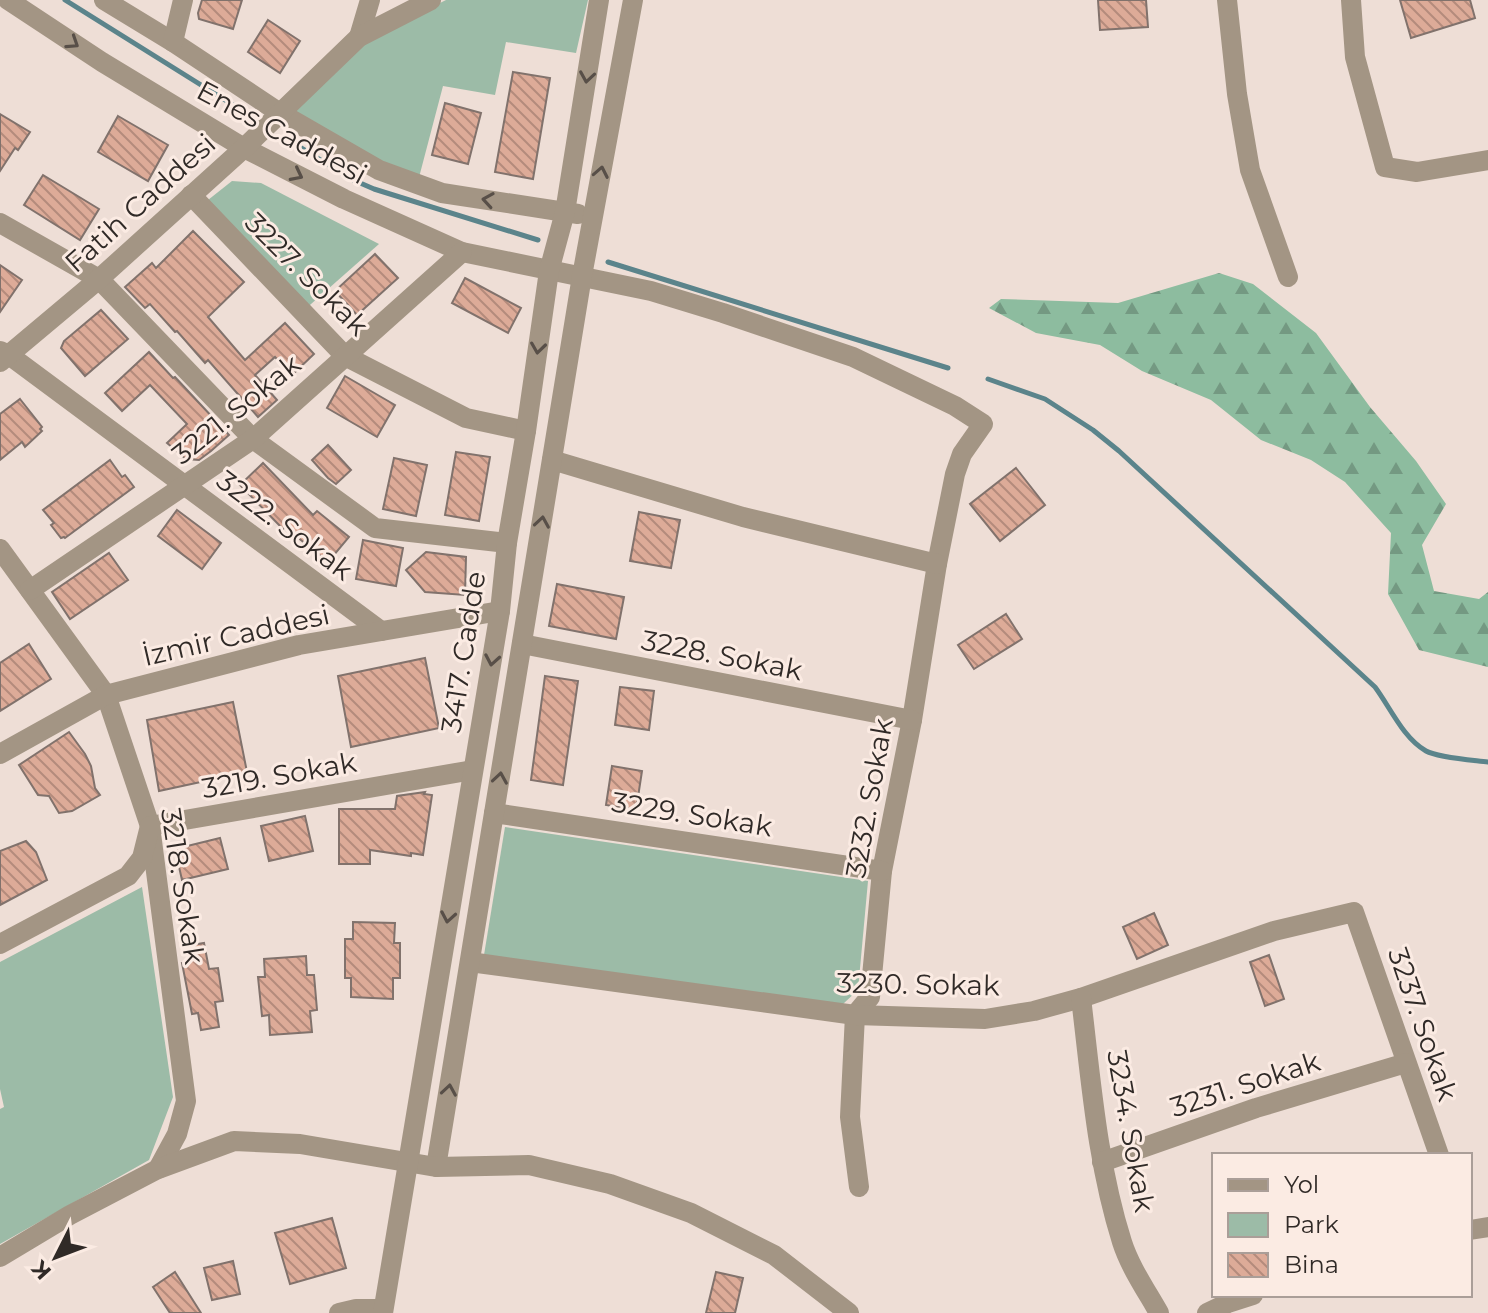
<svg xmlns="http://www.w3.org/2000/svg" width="1488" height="1313" font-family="Montserrat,sans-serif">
	<defs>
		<pattern id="forest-firs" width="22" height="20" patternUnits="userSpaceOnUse" patternTransform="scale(2)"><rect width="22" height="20" fill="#8dbc9f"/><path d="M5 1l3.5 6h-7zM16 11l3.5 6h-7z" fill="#749982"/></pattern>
		<pattern id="building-back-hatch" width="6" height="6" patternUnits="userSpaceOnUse" patternTransform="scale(2)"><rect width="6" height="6" fill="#ddab98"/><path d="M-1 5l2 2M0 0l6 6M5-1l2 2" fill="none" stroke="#b48b7c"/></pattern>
	</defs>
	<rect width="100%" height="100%" fill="#eeded6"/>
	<g fill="#9cbba7">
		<polygon points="446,0 588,0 576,53 506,42 495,95 443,86 417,185 289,112 364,41"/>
		<polygon points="232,181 261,183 379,244 302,312 208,200"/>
		<polygon points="505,827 868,881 858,990 843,1004 484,955"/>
		<polygon points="142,887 173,1097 149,1160 0,1244 0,1109 4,1107 0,1089 0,962"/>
	</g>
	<polygon fill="url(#forest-firs)" points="1219,273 1253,284 1316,333 1370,407 1416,461 1446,504 1422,545 1434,591 1479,599 1488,592 1488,667 1419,650 1388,594 1391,533 1345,482 1311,460 1261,440 1211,400 1142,371 1100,345 1036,333 989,308 1001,299 1118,303"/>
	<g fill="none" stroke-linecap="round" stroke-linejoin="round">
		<g stroke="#5b848b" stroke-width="5">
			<polyline points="65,0 257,120"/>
			<polyline points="284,137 351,179 374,189 538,240"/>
			<polyline points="608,262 948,368"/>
			<path d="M988,379L1045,399L1093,430L1119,451L1375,687C1390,707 1403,738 1426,751C1439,758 1472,760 1488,762"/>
		</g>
	</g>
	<g fill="url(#building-back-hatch)" stroke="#81726c" stroke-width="2">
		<polygon points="202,0 242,0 233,29 199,19 198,13"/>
		<polygon points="1098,0 1146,0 1148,27 1100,30"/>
		<polygon points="1400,0 1470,0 1475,18 1411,38"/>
		<polygon points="268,20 300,41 280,73 248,52"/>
		<polygon points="513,72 550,78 533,179 495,172"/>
		<polygon points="445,103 481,113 468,164 432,155"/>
		<polygon points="0,114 30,132 18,150 15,148 0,171"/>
		<polygon points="118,116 168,145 148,181 98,152"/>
		<polygon points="43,175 99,209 80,240 24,205"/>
		<polygon points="193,231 244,282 208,317 245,360 285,323 314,354 292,375 275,357 255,375 277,400 258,417 208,360 205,363 177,331 175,332 150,304 145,308 125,287 152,263 156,268"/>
		<polygon points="375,254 398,278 357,315 335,291"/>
		<polygon points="0,265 22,280 0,312"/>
		<polygon points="465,278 521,308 508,333 452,303"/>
		<polygon points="101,310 128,339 85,376 61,348 64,341"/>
		<polygon points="149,352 173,378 175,377 229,435 211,451 199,460 186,459 167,443 187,424 150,385 122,411 105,393"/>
		<polygon points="345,376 395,405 377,437 327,408"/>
		<polygon points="20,399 42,427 40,429 42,431 25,447 22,442 0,460 0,414"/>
		<polygon points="328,445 351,470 336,484 328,478 312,460"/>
		<polygon points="456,452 490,457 479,521 445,515"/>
		<polygon points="394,458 427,465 416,516 383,509"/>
		<polygon points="110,460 122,477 125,475 134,487 65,538 64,537 61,538 51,525 54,523 43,510"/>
		<polygon points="263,463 313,515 317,511 349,537 328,562 285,527 283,529 240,485"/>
		<polygon points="1016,468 1045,505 1000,541 970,504"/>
		<polygon points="177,510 221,543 202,569 158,536"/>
		<polygon points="639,512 680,520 671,568 630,561"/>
		<polygon points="363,540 403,548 396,586 356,579"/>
		<polygon points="426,552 466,557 465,595 425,592 406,570"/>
		<polygon points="109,553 128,580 70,619 52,592"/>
		<polygon points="557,584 624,597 616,639 549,626"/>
		<polygon points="1006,614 1022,639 974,669 958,645"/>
		<polygon points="29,644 51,679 0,711 0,663"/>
		<polygon points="425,658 439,728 351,747 338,676"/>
		<polygon points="545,676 578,681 563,785 531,780"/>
		<polygon points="620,687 654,691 649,730 615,725"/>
		<polygon points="233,702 247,772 159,791 147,720"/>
		<polygon points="69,732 85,754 91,766 95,788 100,795 72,811 59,813 49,796 38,795 19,765"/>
		<polygon points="612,766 642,771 636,810 606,805"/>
		<polygon points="425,792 424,794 432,795 423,855 411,853 411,856 370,850 370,864 339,864 339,809 395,809 397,796"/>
		<polygon points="305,816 313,851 269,861 261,826"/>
		<polygon points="220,838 228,869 182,880 175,849"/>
		<polygon points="26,841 36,852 47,880 0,905 0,851"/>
		<polygon points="1154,913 1168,945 1137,959 1123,927"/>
		<polygon points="353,922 395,923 394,943 400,943 400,978 393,978 393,999 351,997 351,978 345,978 345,939 353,939"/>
		<polygon points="204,943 209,969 218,968 223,1001 215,1002 219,1027 201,1030 198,1013 192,1014 182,963 189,962 186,946"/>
		<polygon points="1269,955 1284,999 1265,1006 1250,962"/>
		<polygon points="306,956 307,975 314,975 317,1010 310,1011 312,1032 270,1035 269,1015 262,1016 258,977 265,977 264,959"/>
		<polygon points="332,1218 346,1268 290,1284 275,1233"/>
		<polygon points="233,1261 240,1294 212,1300 204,1268"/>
		<polygon points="175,1272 201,1313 170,1313 153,1287"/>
		<polygon points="716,1272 743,1278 735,1313 706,1313"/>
	</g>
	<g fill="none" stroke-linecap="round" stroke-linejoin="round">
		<g stroke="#a39584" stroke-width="20">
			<polyline points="8,0 102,62 244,148 344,199 462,252 651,291 723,313 853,357 955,406 983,424 962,454 955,474 937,564 912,720 882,871 870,997 855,1015 850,1117 859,1187"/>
			<polyline points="104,0 173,42 280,113 379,170 442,193 578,214"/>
			<polyline points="1227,0 1237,94 1250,170 1288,277"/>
			<polyline points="1351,0 1355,57 1385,167 1417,172 1488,160"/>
			<polyline points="359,37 370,0"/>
			<polyline points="173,42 183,0"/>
			<polyline points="191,195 345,356 466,418 526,431"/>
			<polyline points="0,223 99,279 253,439 375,528 507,543"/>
			<polyline points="0,351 9,355 381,631"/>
			<polyline points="0,362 99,279 244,148 359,37 431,0"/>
			<polyline points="552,460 743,517 937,564"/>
			<polyline points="0,549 106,695 150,826 186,1101 177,1134 158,1169"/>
			<polyline points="30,590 253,439 462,252"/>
			<polyline points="522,644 912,720"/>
			<polyline points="0,754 106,695 299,645 500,611"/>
			<polyline points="494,813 882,871"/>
			<polyline points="0,944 128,876 142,858 150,826 473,770"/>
			<polyline points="470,962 855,1015 985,1019 1034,1011 1081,998 1274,931 1354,912 1439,1155"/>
			<path d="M1081,998C1091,1080 1097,1163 1122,1242C1130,1267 1146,1290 1159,1313"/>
			<polyline points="1102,1162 1256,1108 1406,1063"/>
			<polyline points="436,1167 582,276 633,0"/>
			<polyline points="1470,1230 1488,1227"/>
			<polyline points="0,1257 70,1215 158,1169 234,1141 300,1144 436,1167 529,1165 610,1184 691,1213 774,1255 849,1313"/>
			<polyline points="339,1313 356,1309 383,1309"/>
			<polyline points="383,1313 500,611 507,543 526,431 549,271 565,212 599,0"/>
			<polyline points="1207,1313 1228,1303 1253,1295"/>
		</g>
	</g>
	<defs><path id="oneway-chevron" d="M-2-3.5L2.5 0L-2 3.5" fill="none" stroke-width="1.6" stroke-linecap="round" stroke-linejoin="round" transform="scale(2)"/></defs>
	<g stroke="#584f48">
		<use href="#oneway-chevron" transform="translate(73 43) rotate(33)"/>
		<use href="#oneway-chevron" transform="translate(587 77) rotate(99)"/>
		<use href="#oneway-chevron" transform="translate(601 172) rotate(-79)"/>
		<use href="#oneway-chevron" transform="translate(297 175) rotate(27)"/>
		<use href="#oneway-chevron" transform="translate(488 200) rotate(-171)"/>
		<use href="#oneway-chevron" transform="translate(538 348) rotate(98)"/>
		<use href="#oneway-chevron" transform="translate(542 522) rotate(-81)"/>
		<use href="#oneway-chevron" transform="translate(492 660) rotate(100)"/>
		<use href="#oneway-chevron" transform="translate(500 778) rotate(-81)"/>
		<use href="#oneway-chevron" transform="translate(448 917) rotate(100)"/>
		<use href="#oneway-chevron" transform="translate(449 1090) rotate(-81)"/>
	</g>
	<g text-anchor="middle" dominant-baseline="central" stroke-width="6" stroke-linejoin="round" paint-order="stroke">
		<g font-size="28" fill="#302a27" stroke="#fbebe3">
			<text transform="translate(282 132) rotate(28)">Enes Caddesi</text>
			<text transform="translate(140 203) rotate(-42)">Fatih Caddesi</text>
			<text transform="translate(307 274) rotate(45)">3227. Sokak</text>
			<text transform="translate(236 409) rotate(-39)">3221. Sokak</text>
			<text transform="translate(285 525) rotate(37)">3222. Sokak</text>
			<text transform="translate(236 635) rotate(-13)">İzmir Caddesi</text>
			<text transform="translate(463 652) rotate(-81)">3417. Cadde</text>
			<text transform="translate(722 655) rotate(11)">3228. Sokak</text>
			<text transform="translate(279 775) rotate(-10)">3219. Sokak</text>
			<text transform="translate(869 798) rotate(-80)">3232. Sokak</text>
			<text transform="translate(692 814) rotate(9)">3229. Sokak</text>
			<text transform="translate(183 886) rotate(81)">3218. Sokak</text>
			<text transform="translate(918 984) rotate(1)">3230. Sokak</text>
			<text transform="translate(1423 1024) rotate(71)">3237. Sokak</text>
			<text transform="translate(1245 1084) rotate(-18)">3231. Sokak</text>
			<text transform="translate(1131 1131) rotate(80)">3234. Sokak</text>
		</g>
	</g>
	<rect x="1212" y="1153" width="260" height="144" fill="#fbebe3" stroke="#aa9e98" stroke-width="2"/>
	<rect x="1228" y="1179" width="40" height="12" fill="#a39584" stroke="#aa9e98" stroke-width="2"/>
	<text x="1284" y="1193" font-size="24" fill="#302a27">Yol</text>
	<rect x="1228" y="1213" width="40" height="24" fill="#9cbba7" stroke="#aa9e98" stroke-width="2"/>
	<text x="1284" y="1233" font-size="24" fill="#302a27">Park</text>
	<rect x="1228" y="1253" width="40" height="24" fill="url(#building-back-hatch)" stroke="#aa9e98" stroke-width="2"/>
	<text x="1284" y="1273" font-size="24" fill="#302a27">Bina</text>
	<g transform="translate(56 1257) rotate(228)" stroke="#fbebe3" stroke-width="6" paint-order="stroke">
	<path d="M0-6L14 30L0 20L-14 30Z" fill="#302a27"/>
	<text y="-12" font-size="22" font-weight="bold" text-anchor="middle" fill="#302a27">K</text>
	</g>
</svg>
